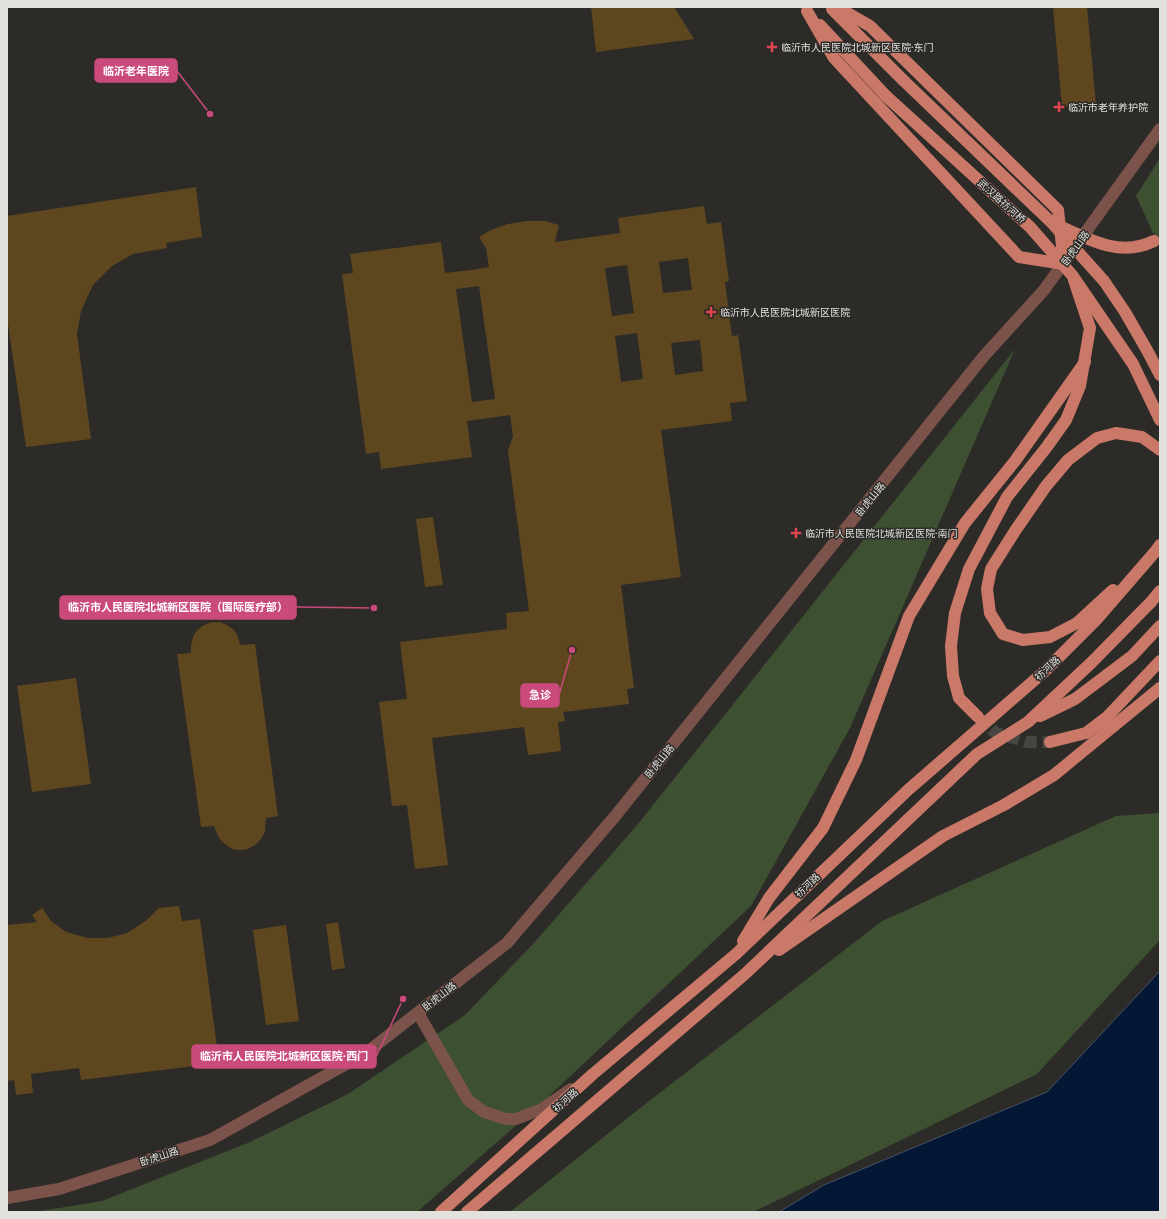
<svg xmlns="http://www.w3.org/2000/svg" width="1167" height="1219" font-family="'Noto Serif','Noto Sans SC',serif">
	<rect width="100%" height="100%" fill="#2d2b28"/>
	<g fill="#3d5031">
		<polygon points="1160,158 1160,248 1136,196"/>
		<polygon points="1015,349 850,728 751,906 545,1100 417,1212 35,1212 102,1201 250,1142 348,1094 465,1015 533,944 638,824"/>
		<polygon points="1160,813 1160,940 1037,1074 753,1212 510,1212 635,1112 882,921 1116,816"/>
	</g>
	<polygon fill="#041735" stroke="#475468" points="1160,971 1160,1212 779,1212 824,1185 1047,1092"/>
	<g fill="#5e471e" fill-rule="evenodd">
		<polygon points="591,7 674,7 694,39 596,52"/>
		<polygon points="1053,7 1087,7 1096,104 1062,107"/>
		<polygon points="196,187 202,237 166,243 167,248 133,254 112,266 93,285 81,311 77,334 91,439 26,447 7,317 7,216"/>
		<path d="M704,206L707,224L721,222L729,281L725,282L732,336L738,335L747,401L730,403L732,421L661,430L681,577L621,585L634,688L627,689L629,704L563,712L565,721L558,722L561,751L528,755L524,727L432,738L448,865L415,869L407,805L392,806L379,702L407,699L400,642L507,629L506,613L529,611L508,451L513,436L510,415L467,421L472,457L381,469L379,452L366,454L342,274L353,273L350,254L441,242L445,273L471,270L489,267L486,248L479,237L491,230L508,224L527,221H545L559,225L555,242L620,233L618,218ZM688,258L692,290L663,293L659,262ZM627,265L634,313L612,316L605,268ZM479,286L495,399L472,402L456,289ZM637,333L643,379L621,382L615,336ZM700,340L703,371L675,375L671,343Z"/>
		<polygon points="433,517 443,585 425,587 416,519"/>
		<polygon points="212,622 220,622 227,625 234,630 238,637 240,645 255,644 278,816 266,818 265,832 261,839 255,845 248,849 240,850 232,849 225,844 219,838 214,826 201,827 177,654 191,653 191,645 193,637 197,630 204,625"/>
		<polygon points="76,678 91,784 32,792 17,686"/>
		<polygon points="179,906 182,921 200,919 217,1047 200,1049 202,1065 81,1080 79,1068 31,1074 33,1093 16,1095 14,1080 7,1081 7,925 37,922 32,915 42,908 51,921 66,932 88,938 108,938 127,933 147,920 159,908"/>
		<polygon points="338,922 345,968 332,970 326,924"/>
		<polygon points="286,925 299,1021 266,1025 253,930"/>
	</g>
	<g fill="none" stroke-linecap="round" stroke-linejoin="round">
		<polyline stroke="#484643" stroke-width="12" stroke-dasharray="12 6" stroke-linecap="butt" points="978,717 996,733 1028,742 1050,742"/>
		<g stroke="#7c534b" stroke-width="12">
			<polyline points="418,1013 468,1100 484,1112 506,1119 516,1119 542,1109 571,1089"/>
			<polyline points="7,1198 59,1189 210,1140 366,1053 507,943 616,815 984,356 1044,290 1160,129"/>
		</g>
		<g stroke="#ca7867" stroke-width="12">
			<polyline points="832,9 903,80"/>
			<polyline points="807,11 834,58 1019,257 1064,264 1058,210 870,26 837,7"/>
			<polyline points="820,25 886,96"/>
			<polyline points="1113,590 1077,623 1050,637 1023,640 1003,634 990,613 987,589 991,569 1015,531 1046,486 1068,460 1097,438 1116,433 1142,437 1160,450"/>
			<polyline points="1040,716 1075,699 1132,656 1160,626"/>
			<polyline points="978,717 959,698 953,676 951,646 955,613 969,569 1007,497 1046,448 1066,420 1080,386 1090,328 1074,280"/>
			<polyline points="1050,742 1086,733 1107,717 1160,661"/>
			<polyline points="743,941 769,898 823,828 856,760 909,616 965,523 1015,461 1085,362"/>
			<polyline points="779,950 943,836 1004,805 1054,775 1160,688"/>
			<polyline points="441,1212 593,1074 736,954 908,790 1046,670 1096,620 1154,553 1160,545"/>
			<polyline points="467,1212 745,974 977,754 1028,722 1091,663 1151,602 1160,591"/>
		</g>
		<g stroke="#ca7867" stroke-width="12">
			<polyline points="903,80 1052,223 1104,281 1125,312 1148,352 1160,375"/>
			<polyline points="886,96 1030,227 1072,275 1133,364 1160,420"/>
			<path d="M1055,224C1088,239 1119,258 1154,241"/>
		</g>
	</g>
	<g fill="#e0444e" stroke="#2d2b28" stroke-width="1.5">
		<path d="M770 41h4v4h4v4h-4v4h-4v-4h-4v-4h4z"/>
		<path d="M1057 101h4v4h4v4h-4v4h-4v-4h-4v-4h4z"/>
		<path d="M709 306h4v4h4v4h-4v4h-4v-4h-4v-4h4z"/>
		<path d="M794 527h4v4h4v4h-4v4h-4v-4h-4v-4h4z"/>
	</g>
	<g text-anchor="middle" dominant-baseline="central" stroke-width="3" stroke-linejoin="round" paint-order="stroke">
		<g font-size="10" fill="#e2e1de" stroke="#2d2b28" text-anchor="start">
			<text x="781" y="47">临沂市人民医院北城新区医院·东门</text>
			<text x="1068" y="107">临沂市老年养护院</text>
			<text x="720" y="312">临沂市人民医院北城新区医院</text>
			<text x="805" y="533">临沂市人民医院北城新区医院·南门</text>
		</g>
		<g font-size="10" fill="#e2e1de" stroke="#2d2b28">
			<text transform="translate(1002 201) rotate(42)">武汉路祊河桥</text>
			<text transform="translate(1075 248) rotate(-54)">卧虎山路</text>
			<text transform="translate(870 499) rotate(-51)">卧虎山路</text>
			<text transform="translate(1047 668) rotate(-43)">祊河路</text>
			<text transform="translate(659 761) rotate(-51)">卧虎山路</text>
			<text transform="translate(807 885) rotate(-44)">祊河路</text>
			<text transform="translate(439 996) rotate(-38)">卧虎山路</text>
			<text transform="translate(565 1100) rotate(-42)">祊河路</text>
			<text transform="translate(159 1156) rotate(-18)">卧虎山路</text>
		</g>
	</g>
	<path fill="none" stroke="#ca4a7c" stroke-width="1.5" d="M210 114L177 71M374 608L296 607M572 650L559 695M403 999L376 1057"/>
	<g fill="#ca4a7c" stroke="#2d2b28" stroke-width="1.5">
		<circle cx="210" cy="114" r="4"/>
		<circle cx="374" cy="608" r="4"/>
		<circle cx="572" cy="650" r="4"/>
		<circle cx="403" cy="999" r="4"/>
	</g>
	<g fill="#ca4a7c" stroke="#ca4a7c" stroke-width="1.5">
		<rect x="95" y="59" width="82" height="23" rx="4"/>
		<rect x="60" y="596" width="236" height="23" rx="4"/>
		<rect x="521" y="684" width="38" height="23" rx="4"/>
		<rect x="192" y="1045" width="184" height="23" rx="4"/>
	</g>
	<g font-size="11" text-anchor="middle" font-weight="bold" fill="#fff">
		<text x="136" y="75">临沂老年医院</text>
		<text x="178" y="611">临沂市人民医院北城新区医院（国际医疗部）</text>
		<text x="540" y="699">急诊</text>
		<text x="284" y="1060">临沂市人民医院北城新区医院·西门</text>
	</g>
	<rect width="1167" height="1219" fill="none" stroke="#e2e1de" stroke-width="16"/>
</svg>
